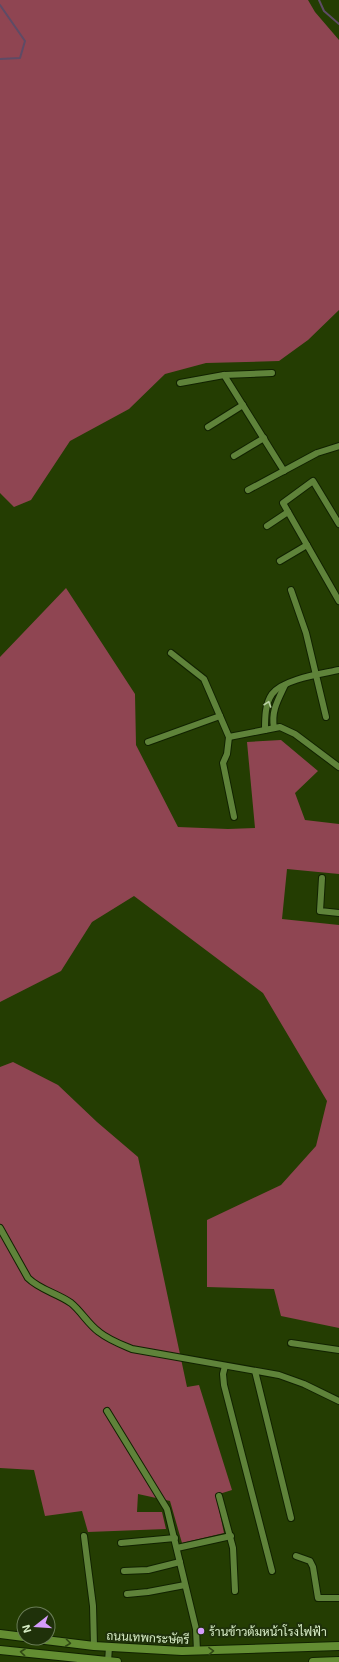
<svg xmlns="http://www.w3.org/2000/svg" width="339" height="1662" font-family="'Exo 2',Sarabun,sans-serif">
	<rect width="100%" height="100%" fill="#243d02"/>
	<g fill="#8f4552">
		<polygon points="0,0 308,0 315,12 339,40 339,310 308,340 279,361 206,363 165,374 129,409 70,441 31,500 14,507 0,493"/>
		<polygon points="66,588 135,694 136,745 178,827 228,829 255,828 247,742 281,740 318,771 295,793 305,820 339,824 339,874 287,869 282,919 339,925 339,1328 281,1316 274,1289 207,1287 207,1220 281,1185 316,1146 327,1101 263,993 134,896 92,922 61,971 0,1002 0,657"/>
		<polygon points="13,1062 58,1085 97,1122 138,1157 187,1387 199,1385 232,1490 216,1495 224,1533 182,1543 170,1501 138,1494 137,1512 162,1512 166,1529 88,1532 82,1511 45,1516 34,1470 0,1468 0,1067"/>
	</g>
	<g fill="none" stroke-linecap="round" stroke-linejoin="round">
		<g stroke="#5e4b66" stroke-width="2">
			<polyline points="319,0 324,11 339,24"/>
			<polyline points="0,5 25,41 20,58 0,59"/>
		</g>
		<defs>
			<g id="minor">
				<polyline points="224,375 284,471"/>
				<polyline points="180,383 224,375 272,373"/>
				<polyline points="208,427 243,405"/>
				<polyline points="234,456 264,438"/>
				<polyline points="248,490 317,453 339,446"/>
				<polyline points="339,524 313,481 283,503 339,601"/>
				<polyline points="267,526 288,512"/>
				<polyline points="280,561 307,545"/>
				<polyline points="291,590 306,633 326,717"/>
				<polyline points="171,653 204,679 229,737"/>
				<path d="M274,728C271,711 278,700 285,685"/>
				<path d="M265,730C265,718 265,704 272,694C283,679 321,674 339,670"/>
				<polyline points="229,737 280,727 295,734 339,767"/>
				<polyline points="229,737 227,754 223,763 234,817"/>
				<polyline points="148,742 220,716"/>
				<polyline points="322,878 320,911 339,913"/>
				<path d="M0,1228L28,1278C40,1290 57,1293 71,1303C81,1311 88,1324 99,1332C109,1340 120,1344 132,1349L279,1375L304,1384L339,1401"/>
				<polyline points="291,1343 339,1350"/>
				<polyline points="225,1366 223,1374 224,1385 272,1571"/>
				<polyline points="255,1371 291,1518"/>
				<polyline points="107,1411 167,1509 196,1629 197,1651"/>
				<polyline points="219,1496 233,1548 235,1591"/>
				<polyline points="84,1536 93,1606 94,1646"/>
				<polyline points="121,1543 175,1538"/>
				<polyline points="177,1548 231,1536"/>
				<polyline points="296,1556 310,1561 313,1567 318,1598 339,1598"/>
				<polyline points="124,1571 148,1570 180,1562"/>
				<polyline points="127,1594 148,1592 185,1585"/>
				<polyline points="108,1662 109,1647"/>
			</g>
			<g id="major">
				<polyline points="0,1634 24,1637"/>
				<polyline points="29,1638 94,1646 182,1651 339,1646"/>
				<polyline points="0,1650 117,1662"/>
				<polyline points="313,1662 339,1661"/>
			</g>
		</defs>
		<use href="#minor" stroke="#120" stroke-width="8"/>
		<use href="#major" stroke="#120" stroke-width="10"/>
		<use href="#minor" stroke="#5f833a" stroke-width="6"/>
		<use href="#major" stroke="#638d32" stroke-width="8"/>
	</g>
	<defs><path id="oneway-chevron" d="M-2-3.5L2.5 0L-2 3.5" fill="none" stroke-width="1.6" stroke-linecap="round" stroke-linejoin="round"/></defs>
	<use stroke="#bad2a4" href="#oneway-chevron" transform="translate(268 704) rotate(-71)"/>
	<g stroke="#304814">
		<use href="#oneway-chevron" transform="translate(68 1643) rotate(7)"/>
		<use href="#oneway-chevron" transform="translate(211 1651) rotate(-1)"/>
		<use href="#oneway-chevron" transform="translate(23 1652) rotate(-174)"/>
	</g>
	<circle fill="#d59cfb" stroke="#1f310a" stroke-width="1.5" cx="201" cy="1631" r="4"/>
	<g text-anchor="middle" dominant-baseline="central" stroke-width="4" stroke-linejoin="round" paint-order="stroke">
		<g font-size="12" fill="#d8edc7" stroke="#1f310a" text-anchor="start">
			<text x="209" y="1631">ร้านข้าวต้มหน้าโรงไฟฟ้า</text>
		</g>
		<g font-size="12" fill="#d8edc7" stroke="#1f310a">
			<text transform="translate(148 1637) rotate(3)">ถนนเทพกระษัตรี</text>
		</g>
	</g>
	<g transform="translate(36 1626) rotate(253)"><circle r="19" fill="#1f310a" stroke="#697c56"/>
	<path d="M0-3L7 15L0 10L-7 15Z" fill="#d59cfb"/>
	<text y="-6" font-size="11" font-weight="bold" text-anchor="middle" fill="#d8edc7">N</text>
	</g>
</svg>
